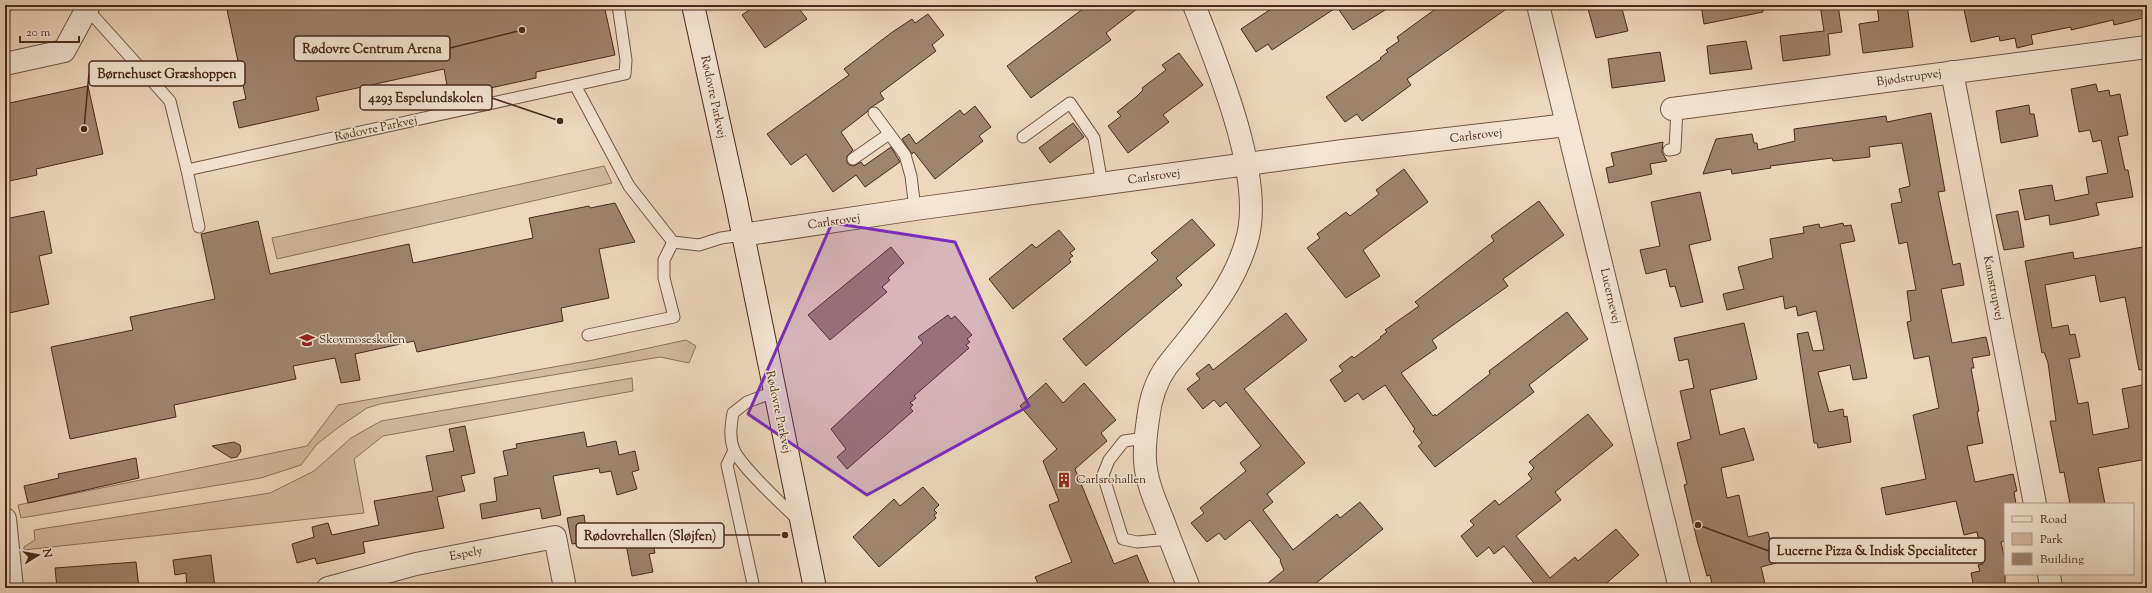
<svg xmlns="http://www.w3.org/2000/svg" width="2152" height="593" font-family="'Sorts Mill Goudy',serif">
	<rect width="100%" height="100%" fill="#edd8bb"/>
	<filter id="stains"><feTurbulence type="fractalNoise" baseFrequency=".005" numOctaves="4"/><feColorMatrix values="0 0 0 0 .2 0 0 0 0 .09 0 0 0 0 .02 0 0 0 .5 -.17"/></filter>
	<radialGradient id="worn" r=".72"><stop offset=".6" stop-color="#630" stop-opacity="0"/><stop offset="1" stop-color="#630" stop-opacity=".3"/></radialGradient>
	<g fill="#d1ba9f" stroke="#8c725c">
		<polygon points="604,166 612,183 277,259 272,238"/>
		<polygon points="686,340 696,346 689,363 660,357 380,404 367,408 339,427 317,444 301,465 261,478 21,518 18,505 307,446 338,405 593,360"/>
		<polygon points="632,378 633,391 383,436 354,459 364,513 24,550 24,547 35,540 34,530 270,493 314,471 351,438 381,421"/>
	</g>
	<g fill="#9e846d" stroke="#482a18">
		<polygon points="226,5 604,5 615,55 536,72 536,78 449,97 444,69 316,97 319,110 239,128 233,102 246,99"/>
		<polygon points="756,5 796,5 807,19 765,48 742,15"/>
		<polygon points="1088,5 1142,5 1106,33 1111,40 1031,98 1007,66"/>
		<polygon points="1277,5 1393,5 1353,30 1337,7 1272,50 1268,44 1256,52 1241,29"/>
		<polygon points="1441,5 1512,5 1407,79 1411,85 1362,121 1357,114 1345,122 1326,97 1381,59 1380,58 1388,52 1386,50 1399,41 1397,37"/>
		<polygon points="1587,5 1621,5 1628,31 1596,38"/>
		<polygon points="1701,5 1762,5 1763,12 1704,24"/>
		<polygon points="1820,5 1838,5 1842,32 1828,34 1830,55 1783,61 1780,36 1824,31"/>
		<polygon points="1877,5 1907,5 1913,47 1863,53 1859,24 1879,21"/>
		<polygon points="1963,5 2147,5 2147,13 2142,14 2143,18 2114,25 2113,20 2071,30 2071,27 2031,35 2033,44 2017,48 2015,38 2000,41 1999,36 1971,42"/>
		<polygon points="928,14 944,35 932,45 936,51 880,93 884,99 870,108 867,112 841,132 853,150 847,156 847,163 850,165 854,166 861,162 864,166 891,147 900,162 865,187 856,175 833,192 806,154 791,165 767,134 849,75 844,69 891,33 912,19 915,23"/>
		<polygon points="1746,41 1752,69 1710,74 1707,46"/>
		<polygon points="1660,52 1665,81 1612,88 1608,59"/>
		<polygon points="1179,53 1203,85 1163,115 1169,122 1128,153 1108,126 1121,116 1117,112 1136,97 1143,90 1142,88 1166,70 1162,65"/>
		<polygon points="2096,84 2098,92 2109,90 2110,96 2120,94 2128,135 2118,137 2125,170 2128,170 2133,197 2096,203 2099,215 2076,220 2050,225 2049,215 2025,220 2019,190 2052,185 2055,201 2089,194 2086,177 2108,173 2101,140 2093,142 2090,130 2079,132 2071,89"/>
		<polygon points="88,86 103,154 36,169 37,175 5,182 5,104"/>
		<polygon points="2029,105 2030,114 2034,114 2038,136 2001,143 1996,111"/>
		<polygon points="975,106 991,127 979,136 983,141 935,179 914,152 912,154 902,139 909,134 916,144 960,110 964,115"/>
		<polygon points="1931,113 1945,191 1938,192 1953,265 1960,263 1964,285 1941,289 1952,343 1986,337 1990,355 1972,358 1974,368 1971,368 1979,411 1977,412 1983,443 1967,446 1975,482 2013,474 2017,491 2014,492 2016,504 2005,504 2005,541 2001,542 2005,560 2005,588 1974,588 1971,573 1980,571 1978,565 1983,564 1977,532 1964,535 1956,501 1886,515 1881,488 1926,479 1913,415 1939,408 1929,356 1914,359 1907,322 1911,321 1907,291 1916,290 1907,242 1899,244 1891,204 1902,202 1899,189 1910,186 1902,143 1869,147 1870,157 1833,161 1832,158 1770,166 1771,168 1732,174 1731,169 1703,174 1716,139 1752,134 1754,143 1757,143 1758,150 1795,141 1794,129 1886,116 1887,122"/>
		<polygon points="1073,123 1084,137 1050,163 1039,148"/>
		<polygon points="1663,142 1662,152 1667,161 1650,164 1652,174 1609,183 1606,168 1614,166 1611,153"/>
		<polygon points="1404,169 1428,202 1363,250 1380,276 1346,298 1307,248 1320,238 1317,234 1346,212 1350,216 1379,194 1376,190"/>
		<polygon points="1700,192 1711,240 1689,245 1703,302 1681,307 1675,286 1670,287 1666,269 1646,274 1640,250 1660,246 1651,202"/>
		<polygon points="1539,201 1564,235 1503,279 1508,286 1432,340 1437,348 1401,373 1433,416 1435,414 1436,416 1490,374 1489,371 1567,312 1588,339 1529,385 1534,392 1435,467 1418,446 1422,443 1413,431 1415,429 1385,385 1363,400 1358,393 1345,402 1330,380 1343,371 1339,366 1352,356 1354,358 1381,338 1380,337 1387,332 1385,330 1419,306 1415,302 1494,241 1491,236"/>
		<polygon points="615,203 635,242 599,249 609,298 561,308 563,321 417,352 414,341 355,354 360,380 341,383 335,358 293,366 296,379 174,405 176,417 70,439 51,347 133,330 130,317 215,299 201,234 258,221 270,274 409,244 413,263 533,238 529,218 589,206 590,208"/>
		<polygon points="44,211 52,253 39,256 49,304 5,314 5,219"/>
		<polygon points="2018,211 2024,247 2004,250 1996,215"/>
		<polygon points="1192,219 1215,245 1176,278 1182,285 1086,366 1063,339 1158,260 1151,253"/>
		<polygon points="1843,223 1844,226 1851,225 1855,241 1840,244 1867,378 1853,380 1850,365 1818,372 1829,412 1843,409 1844,417 1847,416 1851,442 1818,448 1817,443 1814,443 1797,334 1808,332 1813,351 1824,350 1816,311 1798,316 1796,306 1785,309 1783,296 1727,310 1723,294 1744,289 1738,267 1773,258 1770,239 1804,233 1803,227 1819,224 1820,228"/>
		<polygon points="1059,230 1075,249 1070,253 1073,256 1069,259 1071,262 1013,309 989,279 1032,244 1036,248"/>
		<polygon points="891,247 904,263 888,278 890,280 882,287 887,292 830,340 808,315"/>
		<polygon points="2143,247 2147,247 2147,369 2139,370 2125,297 2100,302 2095,275 2045,285 2052,328 2068,325 2070,335 2075,334 2080,357 2069,359 2078,404 2088,402 2093,435 2129,428 2122,389 2147,384 2147,412 2142,413 2147,438 2147,459 2098,468 2105,504 2070,504 2064,472 2060,473 2050,421 2056,421 2048,363 2044,352 2042,353 2025,261 2073,252 2074,259"/>
		<polygon points="1286,313 1307,340 1244,389 1305,463 1267,494 1273,502 1263,510 1293,550 1337,514 1340,518 1360,502 1383,529 1310,588 1262,588 1284,570 1280,561 1281,560 1250,520 1225,540 1219,533 1207,542 1191,523 1204,513 1200,508 1246,471 1240,463 1261,446 1226,402 1220,407 1214,400 1203,409 1187,389 1200,379 1196,374 1209,364 1213,370"/>
		<polygon points="948,315 951,319 955,316 972,335 967,339 970,342 966,345 969,348 914,396 916,398 910,403 913,405 910,408 913,411 847,469 837,457 846,449 831,429 923,343 918,337"/>
		<polygon points="1744,323 1757,379 1710,390 1720,435 1744,428 1754,460 1721,468 1727,498 1739,495 1748,537 1768,532 1776,563 1761,567 1766,588 1713,588 1710,575 1707,576 1697,540 1684,485 1687,484 1677,443 1691,439 1680,391 1694,388 1688,359 1679,361 1674,338"/>
		<polygon points="1046,383 1063,403 1084,383 1116,420 1101,433 1107,441 1075,469 1114,564 1137,555 1151,588 1040,588 1035,577 1072,562 1049,505 1059,501 1043,461 1057,449 1020,406"/>
		<polygon points="1588,414 1613,445 1555,492 1561,500 1516,536 1550,578 1575,557 1578,561 1616,529 1639,555 1601,588 1538,588 1504,546 1494,554 1489,547 1477,557 1461,536 1474,525 1470,521 1495,500 1499,505 1532,479 1528,474 1534,468 1529,462"/>
		<polygon points="465,426 475,473 461,476 465,491 437,497 444,528 363,542 365,553 317,564 315,558 297,563 292,544 314,537 312,527 328,523 332,535 379,525 374,501 433,491 426,456 454,451 449,429"/>
		<polygon points="584,432 587,447 616,441 619,455 635,451 639,470 632,472 637,489 617,495 611,471 600,473 599,468 553,476 561,515 542,519 540,508 482,519 480,504 497,501 494,478 508,475 503,451 517,448 516,444"/>
		<polygon points="234,442 240,445 241,451 237,457 231,458 212,446"/>
		<polygon points="136,458 139,478 28,503 24,486 59,478 58,474"/>
		<polygon points="923,487 939,505 934,510 937,513 934,515 936,518 879,567 853,537 894,499 900,506"/>
		<polygon points="584,515 588,541 572,544 567,518"/>
		<polygon points="651,534 655,553 649,554 653,572 632,576 625,539"/>
		<polygon points="211,555 215,588 187,588 186,573 175,575 173,560"/>
		<polygon points="136,562 139,588 57,588 55,568"/>
	</g>
	<g fill="none" stroke-linecap="round" stroke-linejoin="round">
		<defs>
			<g id="lane">
				<polyline points="88,10 170,101 187,170 575,85 629,186 673,242 699,245 721,238 742,235"/>
				<polyline points="575,85 625,74 626,60 618,5"/>
				<polyline points="874,113 905,155 911,176 915,209"/>
				<polyline points="1023,137 1070,103 1094,138 1102,184"/>
				<polyline points="1669,150 1675,149 1677,108"/>
				<polyline points="853,159 889,134"/>
				<polyline points="187,170 199,227"/>
				<polyline points="588,335 674,317 664,278 664,260 673,242"/>
				<path d="M774,392L747,402L733,413C731,425 729,438 734,450C742,468 782,504 798,520"/>
				<polyline points="1145,438 1124,441 1109,460 1103,475 1123,539 1137,542 1170,539"/>
				<polyline points="734,450 727,465 754,588"/>
			</g>
			<g id="street">
				<polyline points="1538,5 1680,588"/>
				<polyline points="5,64 64,51 89,5"/>
				<polyline points="1952,72 2035,504"/>
				<polyline points="1672,109 2147,47"/>
				<polyline points="742,235 915,209 1343,151 1567,125"/>
				<polyline points="5,519 12,588"/>
				<polyline points="2049,574 2051,588"/>
				<polyline points="328,588 416,564 555,537 565,588"/>
				<path d="M1189,588C1181,567 1172,545 1164,523C1156,503 1146,482 1145,460C1144,446 1146,433 1148,419C1150,401 1156,381 1167,366C1199,325 1235,288 1248,236C1263,173 1217,64 1194,5"/>
			</g>
			<polyline id="secondary" points="693,5 736,200 815,588"/>
		</defs>
		<use href="#lane" stroke="#715641" stroke-width="13"/>
		<use href="#street" stroke="#715641" stroke-width="24"/>
		<use href="#secondary" stroke="#482a18" stroke-width="24"/>
		<use href="#lane" stroke="#f3e6d3" stroke-width="11"/>
		<use href="#street" stroke="#f3e6d3" stroke-width="22"/>
		<use href="#secondary" stroke="#f3e6d3" stroke-width="22"/>
	</g>
	<path fill="#7b2cbf" fill-opacity="0.2" stroke="#7b2cbf" stroke-width="3" stroke-linejoin="round" d="M832,223L955,242L1029,406L867,495L748,414Z"/>
	<defs>
		<symbol id="school-bare" viewBox="-9 -9 18 18"><path d="M0-5L7-2L0 1L-7-2ZM-4 1L0 2.5L4 1V4Q0 6-4 4Z" fill="#8f2418" stroke="#f3e6d3" stroke-width="2.5" paint-order="stroke"/></symbol>
		<symbol id="building-bare" viewBox="-9 -9 18 18"><path d="M-4-6H4V6H1V3H-1V6H-4ZM-2.5-4.3h1.7v1.8h-1.7ZM.8-4.3h1.7v1.8H.8ZM-2.5-1h1.7V.8h-1.7ZM.8-1h1.7V.8H.8Z" fill="#8f2418" stroke="#f3e6d3" stroke-width="2.5" paint-order="stroke"/></symbol>
	</defs>
	<g fill-rule="evenodd">
		<use href="#school-bare" x="296" y="329" width="22" height="22"/>
		<use href="#building-bare" x="1053" y="469" width="22" height="22"/>
	</g>
	<g text-anchor="middle" dominant-baseline="central" stroke-width="3" stroke-linejoin="round" paint-order="stroke">
		<g font-size="12" fill="#482a18" stroke="#f3e6d3">
			<text transform="translate(1909 78) rotate(-8)">Bjødstrupvej</text>
			<text transform="translate(713 97) rotate(78)">Rødovre Parkvej</text>
			<text transform="translate(376 129) rotate(-12)">Rødovre Parkvej</text>
			<text transform="translate(1476 136) rotate(-7)">Carlsrovej</text>
			<text transform="translate(1154 177) rotate(-8)">Carlsrovej</text>
			<text transform="translate(834 222) rotate(-8)">Carlsrovej</text>
			<text transform="translate(1993 288) rotate(79)">Kamstrupvej</text>
			<text transform="translate(1610 296) rotate(77)">Lucernevej</text>
			<text transform="translate(778 412) rotate(78)">Rødovre Parkvej</text>
			<text transform="translate(466 554) rotate(-11)">Espely</text>
		</g>
		<g font-size="12" fill="#482a18" stroke="#f3e6d3" text-anchor="start">
			<text x="319" y="340">Skovmoseskolen</text>
			<text x="1076" y="480">Carlsrohallen</text>
		</g>
	</g>
	<path fill="none" stroke="#482a18" stroke-width="1.5" d="M522 30L450 48M84 129L89 73M560 121L492 98M785 535L724 535M1698 525L1769 551"/>
	<g fill="#482a18" stroke="#f3e6d3" stroke-width="1.5">
		<circle cx="522" cy="30" r="4"/>
		<circle cx="84" cy="129" r="4"/>
		<circle cx="560" cy="121" r="4"/>
		<circle cx="785" cy="535" r="4"/>
		<circle cx="1698" cy="525" r="4"/>
	</g>
	<g fill="#f3e6d3" stroke="#482a18" stroke-width="1.5">
		<rect x="294" y="36" width="156" height="25" rx="4"/>
		<rect x="89" y="61" width="156" height="25" rx="4"/>
		<rect x="360" y="85" width="132" height="25" rx="4"/>
		<rect x="576" y="523" width="148" height="25" rx="4"/>
		<rect x="1769" y="538" width="216" height="25" rx="4"/>
	</g>
	<g font-size="13" text-anchor="middle" font-weight="bold" fill="#482a18">
		<text x="372" y="53">Rødovre Centrum Arena</text>
		<text x="167" y="78">Børnehuset Græshoppen</text>
		<text x="426" y="102">4293 Espelundskolen</text>
		<text x="650" y="540">Rødovrehallen (Sløjfen)</text>
		<text x="1877" y="555">Lucerne Pizza &amp; Indisk Specialiteter</text>
	</g>
	<rect width="2152" height="593" fill="none" stroke="#edd8bb" stroke-width="20"/>
	<rect x="6" y="6" width="2140" height="581" fill="none" stroke="#482a18" stroke-width="2"/>
	<rect x="10" y="10" width="2132" height="573" fill="none" stroke="#482a18"/>
	<rect x="2004" y="503" width="130" height="72" fill="#f3e6d3" stroke="#af9b88"/>
	<rect x="2012" y="516" width="20" height="6" fill="#f3e6d3" stroke="#af9b88"/>
	<text x="2040" y="523" font-size="12" fill="#482a18">Road</text>
	<rect x="2012" y="533" width="20" height="12" fill="#d1ba9f" stroke="#af9b88"/>
	<text x="2040" y="543" font-size="12" fill="#482a18">Park</text>
	<rect x="2012" y="553" width="20" height="12" fill="#9e846d" stroke="#af9b88"/>
	<text x="2040" y="563" font-size="12" fill="#482a18">Building</text>
	<g transform="translate(38 555) rotate(79)" stroke="#f3e6d3" stroke-width="3" paint-order="stroke">
	<path d="M0-3L7 15L0 10L-7 15Z" fill="#482a18"/>
	<text y="-6" font-size="11" font-weight="bold" text-anchor="middle" fill="#482a18">N</text>
	</g>
	<path d="M20 36v6h59v-6" fill="none" stroke="#482a18" stroke-width="2"/>
	<text x="26" y="36" font-size="12" fill="#482a18" stroke="#f3e6d3" stroke-width="3" paint-order="stroke">20 m</text>
	<rect width="100%" height="100%" filter="url(#stains)"/>
	<rect width="100%" height="100%" fill="url(#worn)"/>
</svg>
